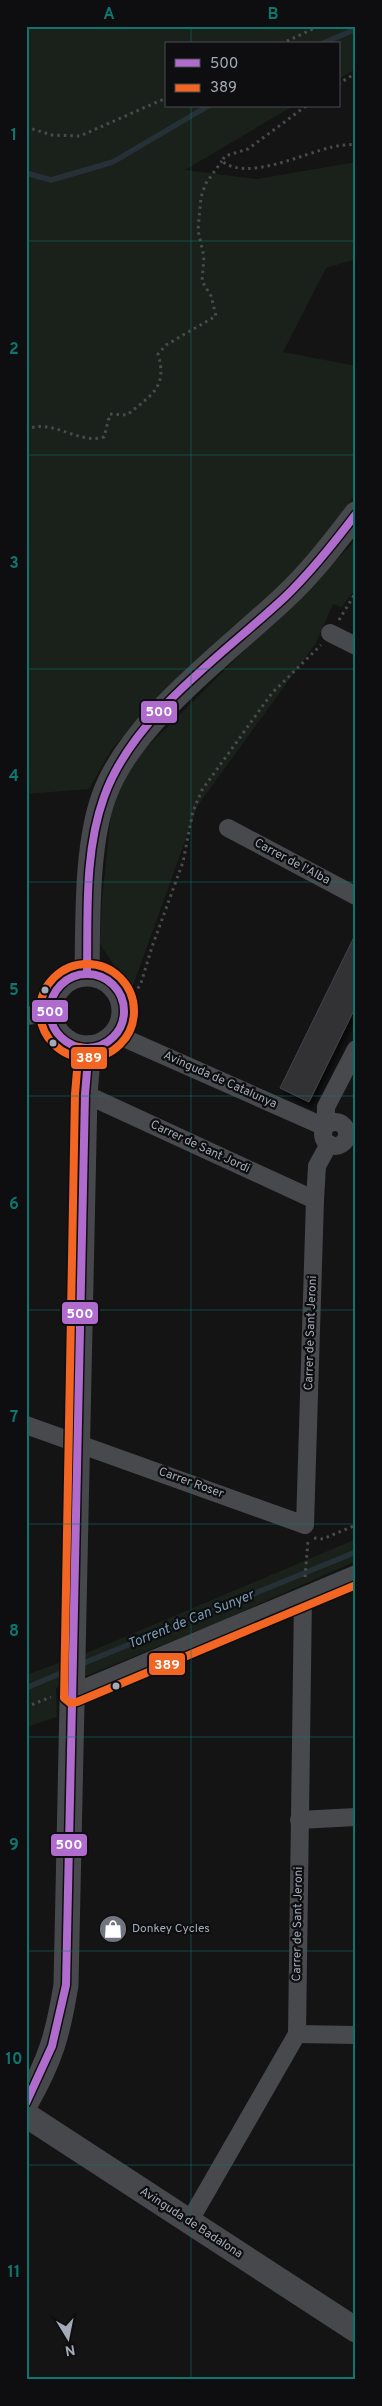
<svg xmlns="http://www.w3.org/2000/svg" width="382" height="2406" font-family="Overpass,sans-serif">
	<defs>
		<filter id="shadow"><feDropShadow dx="3" dy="5.5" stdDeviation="2.5" flood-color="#0009"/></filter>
	</defs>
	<rect width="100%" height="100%" fill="#141414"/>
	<g fill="#1a211a">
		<polygon points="26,26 356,26 356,69 338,79 338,44 166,44 166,106 293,106 185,170 257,179 356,162 356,259 326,268 283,352 356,366 356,493 312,552 277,589 148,707 112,749 89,789 26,794"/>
		<polygon points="356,540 356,588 342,607 333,604 316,643 198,805 131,991 100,944 102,900 113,795 146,748"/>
		<polygon points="356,1539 356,1561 221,1621 56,1688 57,1717 26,1727 26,1675 89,1652"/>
	</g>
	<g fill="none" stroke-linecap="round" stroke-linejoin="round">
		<g stroke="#263037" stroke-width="5.5">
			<polyline points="321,44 356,29"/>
			<polyline points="26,173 51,180 113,162 208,106"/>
			<polyline points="79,1665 356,1552"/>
			<polyline points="26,1688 66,1671"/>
		</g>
	</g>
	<polygon fill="#333335" stroke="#424448" filter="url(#shadow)" points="356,933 356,1006 309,1102 280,1088"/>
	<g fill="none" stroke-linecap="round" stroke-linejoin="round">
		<g stroke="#494b4f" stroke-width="3" stroke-dasharray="2.5 4" stroke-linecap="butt">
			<polyline points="281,44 319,26"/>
			<polyline points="338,84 356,73"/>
			<path d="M306,106L248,149L225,156L222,161C246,182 305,153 332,147C340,145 348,145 356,144"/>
			<polyline points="26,127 52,135 80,136 166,98"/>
			<path d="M26,430C51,417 78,445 104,437L110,414L127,415C151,395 168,388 158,354L166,345L216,316L211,296L202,281L204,257L198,230L201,197L206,183L222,161"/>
			<polyline points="339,620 356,592"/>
			<polyline points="120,995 137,990 141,983 152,947 183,862 193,811 202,790 272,693 321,645"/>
			<polyline points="314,1538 323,1539 356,1525"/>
			<polyline points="305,1577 308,1541"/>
			<polyline points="26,1707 51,1697"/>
		</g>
		<g stroke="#48494d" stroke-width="18">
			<polyline points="330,633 356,646"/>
			<polyline points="228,828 356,896"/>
			<polyline points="26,1016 50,1013"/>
			<polyline points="115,1034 325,1127"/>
			<polyline points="85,1094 315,1200"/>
			<circle cx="335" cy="1134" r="12"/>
			<polyline points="326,1125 326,1107 356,1049"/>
			<polyline points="26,1425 305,1525 315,1200 317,1166 329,1144"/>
			<polyline points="73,1693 356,1574"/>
			<polyline points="299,1820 356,1817"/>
			<polyline points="297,2034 356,2035"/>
			<polyline points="189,2222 297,2034 303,1597"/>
		</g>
		<g stroke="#46484b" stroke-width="25">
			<path d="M87,973C88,920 86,845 104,796C131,721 227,652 284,598C311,573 334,543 356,514"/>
			<circle cx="87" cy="1011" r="37"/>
			<path d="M26,2103C51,2059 58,2034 66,1985L85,1094L89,1048"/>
			<polyline points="26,2115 356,2330"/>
		</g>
		<defs>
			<g id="bus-1">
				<path d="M87,973C88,915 84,852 104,797C133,715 223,655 285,597C311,572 334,543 356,514"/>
				<circle cx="87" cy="1011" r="37"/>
				<polyline points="26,2103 52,2046 66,1985 85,1094 89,1048"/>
			</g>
			<g id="bus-2">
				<circle cx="87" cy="1011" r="47"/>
				<polyline points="79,1047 75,1094 64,1698 70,1703 77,1702 356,1585"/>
			</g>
		</defs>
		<use href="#bus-1" stroke="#0e0e10" stroke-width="11"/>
		<use href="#bus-2" stroke="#0e0e10" stroke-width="11"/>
		<use href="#bus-1" stroke="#b06ccc" stroke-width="8"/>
		<use href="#bus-2" stroke="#f26522" stroke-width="8"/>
	</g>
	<path fill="none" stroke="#0f766e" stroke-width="1" stroke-opacity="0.55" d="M191,26V44M191,106V2380M26,241H356M26,455H356M26,669H356M26,882H356M26,1096H356M26,1310H356M26,1524H356M26,1737H356M26,1951H356M26,2165H356"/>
	<defs>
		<symbol id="shop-disc" viewBox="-11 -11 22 22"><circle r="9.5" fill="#71767e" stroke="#0e0e10"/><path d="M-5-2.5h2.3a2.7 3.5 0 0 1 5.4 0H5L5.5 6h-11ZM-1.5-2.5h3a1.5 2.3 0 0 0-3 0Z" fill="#fff"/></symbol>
	</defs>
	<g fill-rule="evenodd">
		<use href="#shop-disc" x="97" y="1913" width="32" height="32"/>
	</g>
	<g fill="#a3abb7" stroke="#0e0e10" stroke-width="2">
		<circle cx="45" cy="990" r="4.5"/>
		<circle cx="53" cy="1043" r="4.5"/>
		<circle cx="116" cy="1686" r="4.5"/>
	</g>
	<g text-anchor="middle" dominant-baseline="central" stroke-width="4.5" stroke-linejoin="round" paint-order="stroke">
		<g font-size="12" fill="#a3abb7" stroke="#0e0e10">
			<text transform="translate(292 862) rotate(28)">Carrer de l'Alba</text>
			<text transform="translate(220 1080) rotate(24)">Avinguda de Catalunya</text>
			<text transform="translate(200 1147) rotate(25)">Carrer de Sant Jordi</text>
			<text transform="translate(311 1333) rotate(-88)">Carrer de Sant Jeroni</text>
			<text transform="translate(191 1483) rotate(20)">Carrer Roser</text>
			<text transform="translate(298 1924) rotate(-89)">Carrer de Sant Jeroni</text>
			<text transform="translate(191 2223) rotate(33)">Avinguda de Badalona</text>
		</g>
		<g font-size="12" fill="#a3abb7" stroke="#0e0e10" text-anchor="start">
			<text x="132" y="1929">Donkey Cycles</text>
		</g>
		<g font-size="14" font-style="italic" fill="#779db5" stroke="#0e0e10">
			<text transform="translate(191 1620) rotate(-22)">Torrent de Can Sunyer</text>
		</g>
	</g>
	<g stroke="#0e0e10" stroke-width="2">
		<rect x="140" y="700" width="38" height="24" rx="5" fill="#b06ccc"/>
		<rect x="31" y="999" width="38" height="24" rx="5" fill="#b06ccc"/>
		<rect x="70" y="1046" width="38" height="24" rx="5" fill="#f26522"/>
		<rect x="61" y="1301" width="38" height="24" rx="5" fill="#b06ccc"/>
		<rect x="148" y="1652" width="38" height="24" rx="5" fill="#f26522"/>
		<rect x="50" y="1833" width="38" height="24" rx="5" fill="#b06ccc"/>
	</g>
	<g font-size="14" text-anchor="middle" font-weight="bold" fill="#fff">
		<text x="159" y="716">500</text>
		<text x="50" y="1016">500</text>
		<text x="89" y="1062">389</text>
		<text x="80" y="1318">500</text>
		<text x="167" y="1669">389</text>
		<text x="69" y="1849">500</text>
	</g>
	<rect width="382" height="2406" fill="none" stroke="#0e0e10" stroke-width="55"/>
	<rect x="165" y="42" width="175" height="65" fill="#0e0e10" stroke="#4a4d53"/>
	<rect x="175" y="59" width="25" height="8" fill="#b06ccc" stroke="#4a4d53"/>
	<text x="210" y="68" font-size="15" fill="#a3abb7">500</text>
	<rect x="175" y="84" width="25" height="8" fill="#f26522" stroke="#4a4d53"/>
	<text x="210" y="92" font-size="15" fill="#a3abb7">389</text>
	<g transform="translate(68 2338) rotate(170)" stroke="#0e0e10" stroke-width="4" paint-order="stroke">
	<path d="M0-4L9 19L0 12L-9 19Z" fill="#a3abb7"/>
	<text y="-8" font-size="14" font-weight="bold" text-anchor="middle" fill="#a3abb7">N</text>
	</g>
	<rect x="28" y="28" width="326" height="2350" fill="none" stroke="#0f766e" stroke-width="2"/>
	<g font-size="16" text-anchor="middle" font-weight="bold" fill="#0f766e">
		<text x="109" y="19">A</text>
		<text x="273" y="19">B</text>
		<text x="14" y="140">1</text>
		<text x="14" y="354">2</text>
		<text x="14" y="568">3</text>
		<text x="14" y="781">4</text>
		<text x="14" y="995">5</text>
		<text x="14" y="1209">6</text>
		<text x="14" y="1422">7</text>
		<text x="14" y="1636">8</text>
		<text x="14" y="1850">9</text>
		<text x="14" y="2064">10</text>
		<text x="14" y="2277">11</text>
	</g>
</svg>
